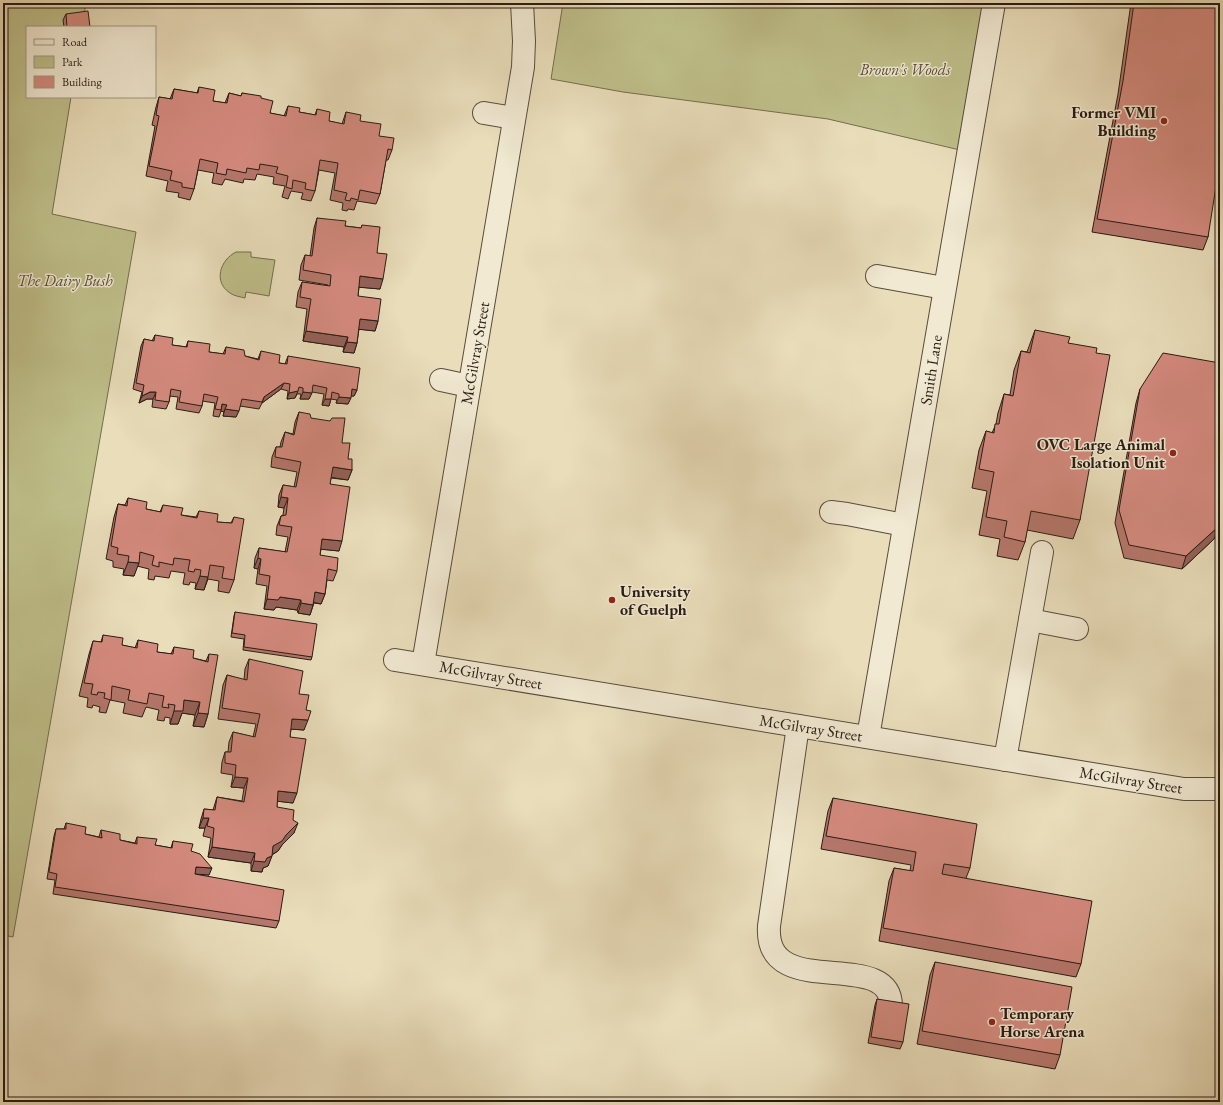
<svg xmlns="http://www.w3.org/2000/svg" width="1223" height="1105" font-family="'EB Garamond',serif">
	<rect width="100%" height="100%" fill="#e9ddba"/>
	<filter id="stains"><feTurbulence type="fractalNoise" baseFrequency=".005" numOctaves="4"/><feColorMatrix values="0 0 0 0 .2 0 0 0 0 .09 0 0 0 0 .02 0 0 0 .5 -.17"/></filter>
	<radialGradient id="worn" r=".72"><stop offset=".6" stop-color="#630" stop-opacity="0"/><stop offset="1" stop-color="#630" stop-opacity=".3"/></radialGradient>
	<g fill="#bfbf8a" stroke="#746d4e">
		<polygon points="3,3 86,3 82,27 27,27 27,97 71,97 52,214 136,232 13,937 3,935"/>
		<polygon points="563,3 984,3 960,150 828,119 623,92 551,79"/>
		<path d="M236,252H251V257L275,260L269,296L246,292L245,298C241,297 234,296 230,293C213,282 220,260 236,252Z"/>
	</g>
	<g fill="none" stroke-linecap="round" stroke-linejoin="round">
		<defs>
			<g id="minor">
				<polyline points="484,113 514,118"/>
				<polyline points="877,276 944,288"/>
				<polyline points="441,380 469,386"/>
				<polyline points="831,512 847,514 904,525"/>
				<polyline points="1030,620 1077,629"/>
				<polyline points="395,660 1184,789 1220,789"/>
				<polyline points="423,664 523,67 524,41 522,3"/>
				<path d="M798,726L769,926C764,1005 893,944 891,1008"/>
				<polyline points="868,737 994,3"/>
				<polyline points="1005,760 1042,552"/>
			</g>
		</defs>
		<use href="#minor" stroke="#584c3d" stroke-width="24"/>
		<use href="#minor" stroke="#f1e9d2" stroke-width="22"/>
	</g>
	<g fill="#b6776c" stroke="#281b13">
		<polygon points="1131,3 1220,3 1218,118 1208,237 1203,250 1092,232 1118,94"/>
		<polygon points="66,14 90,27 64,27 63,20"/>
		<polygon points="199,87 213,101 225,103 229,93 241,96 242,93 261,98 270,113 284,116 288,106 299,112 315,115 317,109 329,121 342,124 346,112 360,121 379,136 392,150 388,160 386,160 380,194 376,204 357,201 354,210 348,209 347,211 342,210 343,203 330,200 335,173 319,170 315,191 311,201 301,199 303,193 291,191 288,199 282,197 285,186 273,184 274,177 257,174 255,180 244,179 243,183 225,179 222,185 212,183 214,173 198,170 194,189 190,200 178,197 179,193 166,191 168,181 146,176 155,126 152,125 156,107 159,97 170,99 174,89 197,93"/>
		<polygon points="317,218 345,226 361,228 362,225 377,253 380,289 359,287 358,296 378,321 375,331 359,329 357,343 354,353 343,352 344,347 303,341 307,309 296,307 298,292 302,282 327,286 328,285 299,280 301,265 305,255 310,256 314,228"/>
		<polygon points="1035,330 1068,343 1096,353 1080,520 1073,539 1027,530 1025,542 1018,560 997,556 1000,539 979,535 987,491 972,488 979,450 986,431 992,433 996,424 998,413 1004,394 1010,395 1014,370 1021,351 1027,352"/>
		<polygon points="155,335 172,345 186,347 188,341 209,352 223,354 226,347 245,356 258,359 261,351 279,363 285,364 288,356 357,390 354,396 351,396 348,404 336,403 337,400 331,399 329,406 322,405 324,394 312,392 309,399 300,399 301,394 297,394 295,398 287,399 288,391 281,389 262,403 259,409 240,406 236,417 223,416 224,412 221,411 219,417 213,416 215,403 202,401 202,406 199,413 176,409 178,397 170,396 169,402 166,409 152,407 153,399 147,399 139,403 142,392 133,389 141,346 144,339 152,341"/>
		<polygon points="1140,389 1219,526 1214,539 1182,569 1124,558 1115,523 1136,403"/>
		<polygon points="299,412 311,418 342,443 352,470 348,480 331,478 330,484 339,551 321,549 320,555 337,571 333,581 327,580 325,594 321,604 314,603 310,615 298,613 297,610 276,607 274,610 264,609 267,586 256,584 258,569 254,568 255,558 259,548 285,552 288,537 276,535 277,526 281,516 283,515 284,508 278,507 279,495 283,485 294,487 297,472 271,467 272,457 276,447 280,447 281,442 285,432 293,434 295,422"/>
		<polygon points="128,498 146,509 160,512 163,505 181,515 196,517 199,511 217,522 231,523 234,517 234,580 229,593 218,591 219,581 208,579 204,590 195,589 196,583 190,582 189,585 183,584 185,573 171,571 169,578 155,576 154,580 148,579 149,569 137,566 134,576 123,575 124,569 113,567 113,561 106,559 114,517 118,504 125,505"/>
		<polygon points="235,612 312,657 311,660 243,650 244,639 231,637 234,616"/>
		<polygon points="103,635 122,645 135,648 138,640 157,652 171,654 174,647 193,658 206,661 209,654 208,714 204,727 193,726 195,715 182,713 178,724 170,724 170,718 165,717 164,721 157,720 159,710 146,707 142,717 123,713 125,703 110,700 106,713 99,712 100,707 93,705 92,708 87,707 88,698 79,696 89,654 93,641 101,642"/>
		<polygon points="249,659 299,694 306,710 304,730 291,729 290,737 293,803 277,801 277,807 293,820 294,833 282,845 278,851 272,855 268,866 263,868 262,872 251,871 251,863 208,857 211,838 203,836 205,828 199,828 201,819 204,809 213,810 217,797 242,801 244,788 231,787 233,775 221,773 222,762 225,752 228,752 229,742 233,732 253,737 256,724 218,719 223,685 227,675 244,680 245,669"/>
		<polygon points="833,798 970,868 966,878 1081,964 1076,977 879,941 889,881 894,868 910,871 911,865 821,849 828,811"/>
		<polygon points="66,823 85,834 99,837 101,830 120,840 135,843 137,837 155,845 171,848 173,841 191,851 209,875 195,874 279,921 276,928 53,894 55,880 47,879 54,836 56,829 64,829"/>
		<polygon points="935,962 1060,1055 1055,1069 917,1044 930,975"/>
		<polygon points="877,999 903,1042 900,1049 868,1043 875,1005"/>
	</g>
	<g fill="#946158" stroke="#281b13">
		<polygon points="360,276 383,279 380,289 356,287"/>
		<polygon points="360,319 378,321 375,331 356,329"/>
		<polygon points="306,331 348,337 344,347 303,341"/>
		<polygon points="347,342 357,343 354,353 343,352"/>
		<polygon points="284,383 281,389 262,403 264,397"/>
		<polygon points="352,389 357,390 354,396 350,396"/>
		<polygon points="298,391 295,398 287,399 289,393"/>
		<polygon points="150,392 156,392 153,399 147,399 139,403 142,396"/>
		<polygon points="303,392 312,393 309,399 300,399"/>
		<polygon points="339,397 351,398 348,404 336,403"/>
		<polygon points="325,399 331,399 329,406 322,405"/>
		<polygon points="222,404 227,405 224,412 221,411"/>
		<polygon points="225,409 239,411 236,417 223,416"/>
		<polygon points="333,467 352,470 348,480 329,477"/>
		<polygon points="281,497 288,498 284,508 278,507"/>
		<polygon points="1219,526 1214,539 1182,569 1186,556"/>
		<polygon points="322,539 342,541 339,551 318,549"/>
		<polygon points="258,558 261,559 258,569 254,568"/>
		<polygon points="128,562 139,563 134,576 123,575"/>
		<polygon points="200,576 208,577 204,590 195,589"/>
		<polygon points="315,592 325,594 321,604 312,602"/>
		<polygon points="280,597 301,600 297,610 276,607 274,610 264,609 267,599"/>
		<polygon points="301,603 313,605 310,615 298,613"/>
		<polygon points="184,700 200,702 195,715 182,713 178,724 170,724 174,711"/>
		<polygon points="198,713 208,714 204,727 193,726"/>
		<polygon points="292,719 308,720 304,730 289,729"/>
		<polygon points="235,777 248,778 244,788 231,787"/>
		<polygon points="278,791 297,793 293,803 275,801"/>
		<polygon points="203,818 209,818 205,828 199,828"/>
		<polygon points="298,823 294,833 282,845 278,851 269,856 273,846"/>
		<polygon points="212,847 255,853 251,863 208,857"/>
		<polygon points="272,856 268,866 263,868 262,872 251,871 254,861 267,858"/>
		<polygon points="196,867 212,868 209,875 194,874"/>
	</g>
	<g fill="#d48a7e" stroke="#281b13">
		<polygon points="1134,3 1220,3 1220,100 1218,118 1220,119 1220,161 1208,237 1097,219 1123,81"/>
		<polygon points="88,11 90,27 67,27 66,14"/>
		<polygon points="199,87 215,90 213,101 227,103 229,93 241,96 242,93 261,96 261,98 273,101 270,113 286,116 288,106 300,108 299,112 316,115 317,109 330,112 329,121 344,124 346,112 361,115 360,121 381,124 379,136 394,138 392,150 388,149 380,194 360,190 358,200 351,198 350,201 345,200 347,193 334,190 338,163 320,160 315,191 305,189 306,183 293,180 292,189 286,187 288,176 276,173 278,167 260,164 259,170 247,168 246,173 227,169 226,175 216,173 218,163 200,159 194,189 182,187 182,183 170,180 172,171 149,166 159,116 156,115 159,97 172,99 174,89 198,93"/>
		<polygon points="317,218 346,221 345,226 361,228 362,225 380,227 377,253 387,254 383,279 360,276 358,296 381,299 378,321 360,319 357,343 347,342 348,337 306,331 311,299 300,297 302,282 330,286 331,275 303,270 305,255 312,256"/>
		<polygon points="1035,330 1070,337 1068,343 1097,348 1096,353 1110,355 1080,520 1031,511 1025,542 1004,537 1007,521 986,517 994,472 979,469 986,431 994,433 995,424 999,424 1004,394 1013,396 1021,351 1030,353"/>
		<polygon points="155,335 173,338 172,345 187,347 188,341 210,344 209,352 225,354 226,347 244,350 245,356 259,360 261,351 280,355 279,363 287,364 288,356 360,368 357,390 352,389 351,398 339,397 339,394 332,392 331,399 325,399 327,388 313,385 312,393 303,392 303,388 299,387 298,391 289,393 290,384 284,383 264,397 262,402 242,399 239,411 225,409 227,405 222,404 221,410 215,409 218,397 204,394 202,406 179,402 181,391 171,389 169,402 155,400 156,392 150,392 142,396 144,385 136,383 144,339 154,341"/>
		<polygon points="1163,353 1220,363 1220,518 1219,526 1186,556 1129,545 1119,510 1140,389"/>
		<polygon points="299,412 310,414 311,418 330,421 332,418 345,418 342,443 350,443 348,459 352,459 352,470 333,467 330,484 350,487 342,541 322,539 320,555 338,558 337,571 328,569 325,594 315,592 313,605 301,603 301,600 280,597 278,600 267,599 270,576 259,574 261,559 258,558 259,548 287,552 292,527 279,525 281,516 286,515 288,498 281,497 283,485 296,487 301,462 275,457 276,447 282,447 285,432 294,435"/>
		<polygon points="128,498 147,502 146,509 161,512 163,505 183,508 181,515 197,518 199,511 218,514 217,522 232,523 234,517 244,519 234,580 222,578 224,567 210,565 208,577 200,576 201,570 195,569 194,572 188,571 190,560 174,558 173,565 159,562 159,567 152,565 154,556 140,552 139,563 128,562 129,556 117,554 118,548 111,546 118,504 127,506"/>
		<polygon points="235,612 317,624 312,657 244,647 245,635 232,633"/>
		<polygon points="103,635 123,638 122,645 137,648 138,640 158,644 157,652 173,654 174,647 194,650 193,658 208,662 209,654 218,655 208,714 198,713 200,702 184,700 183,711 174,711 175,705 168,704 169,708 162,707 164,696 149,693 147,704 128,700 130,690 112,686 111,700 104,698 105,693 98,692 97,695 91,694 93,684 84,683 93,641 102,642"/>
		<polygon points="249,659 303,671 299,694 309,695 306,710 311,711 308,720 292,719 290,737 306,739 297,793 278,791 277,807 294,810 293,820 298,823 286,835 282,841 273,846 272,856 267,858 265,862 254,861 255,853 212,847 214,828 207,826 209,818 203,818 204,809 215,810 217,797 244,802 248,778 235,777 236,765 225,763 225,752 231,752 233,732 255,737 260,714 222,708 227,675 247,680"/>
		<polygon points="833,798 977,824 970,868 944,864 942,874 1092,901 1081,964 883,928 894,868 913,871 916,852 826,836"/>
		<polygon points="66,823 86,827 85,834 102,838 101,830 120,834 120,840 137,844 137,837 157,839 155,845 172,848 173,841 193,844 191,851 200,854 212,868 196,867 195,874 284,890 279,921 55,887 57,874 49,872 56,829 66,829"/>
		<polygon points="935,962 1072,987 1060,1055 922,1031"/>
		<polygon points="877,999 909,1004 903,1042 871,1037"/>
	</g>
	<g fill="#8f2418" stroke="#f1e9d2" stroke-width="1.5">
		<circle cx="1164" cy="121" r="4"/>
		<circle cx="1173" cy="453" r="4"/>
		<circle cx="612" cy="600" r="4"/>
		<circle cx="992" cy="1022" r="4"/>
	</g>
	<g text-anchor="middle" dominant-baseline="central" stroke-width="3" stroke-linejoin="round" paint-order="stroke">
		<g font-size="16" font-style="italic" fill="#554c37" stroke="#f1e9d2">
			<text x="905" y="69">Brown's Woods</text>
			<text x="65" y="280">The Dairy Bush</text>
		</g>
		<g font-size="16" font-weight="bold" fill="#281b13" stroke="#f1e9d2" text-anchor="end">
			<text x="1156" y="112">Former VMI<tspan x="1156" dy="18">Building</tspan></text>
			<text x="1165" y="444">OVC Large Animal<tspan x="1165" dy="18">Isolation Unit</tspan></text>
			<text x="620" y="591" text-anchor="start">University<tspan x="620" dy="18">of Guelph</tspan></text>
			<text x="1000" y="1013" text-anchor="start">Temporary<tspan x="1000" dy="18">Horse Arena</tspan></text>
		</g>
		<g font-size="16" fill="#281b13" stroke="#f1e9d2">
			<text transform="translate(475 353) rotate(-80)">McGilvray Street</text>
			<text transform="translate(931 370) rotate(-81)">Smith Lane</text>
			<text transform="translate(491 675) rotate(10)">McGilvray Street</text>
			<text transform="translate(811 728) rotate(9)">McGilvray Street</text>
			<text transform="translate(1131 780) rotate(9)">McGilvray Street</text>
		</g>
	</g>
	<rect width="1223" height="1105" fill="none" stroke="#e9ddba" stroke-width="16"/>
	<rect x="4" y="4" width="1215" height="1097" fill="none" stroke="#281b13" stroke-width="2"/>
	<rect x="8" y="8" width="1207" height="1089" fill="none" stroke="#281b13"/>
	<rect x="26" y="26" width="130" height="72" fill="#f1e9d2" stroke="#a19786"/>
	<rect x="34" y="39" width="20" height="6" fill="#f1e9d2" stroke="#a19786"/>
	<text x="62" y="46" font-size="12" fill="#281b13">Road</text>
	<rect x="34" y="56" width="20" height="12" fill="#bfbf8a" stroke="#a19786"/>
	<text x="62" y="66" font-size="12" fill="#281b13">Park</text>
	<rect x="34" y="76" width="20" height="12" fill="#d48a7e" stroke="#a19786"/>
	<text x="62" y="86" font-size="12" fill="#281b13">Building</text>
	<rect width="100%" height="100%" filter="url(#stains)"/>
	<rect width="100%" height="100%" fill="url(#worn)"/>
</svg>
